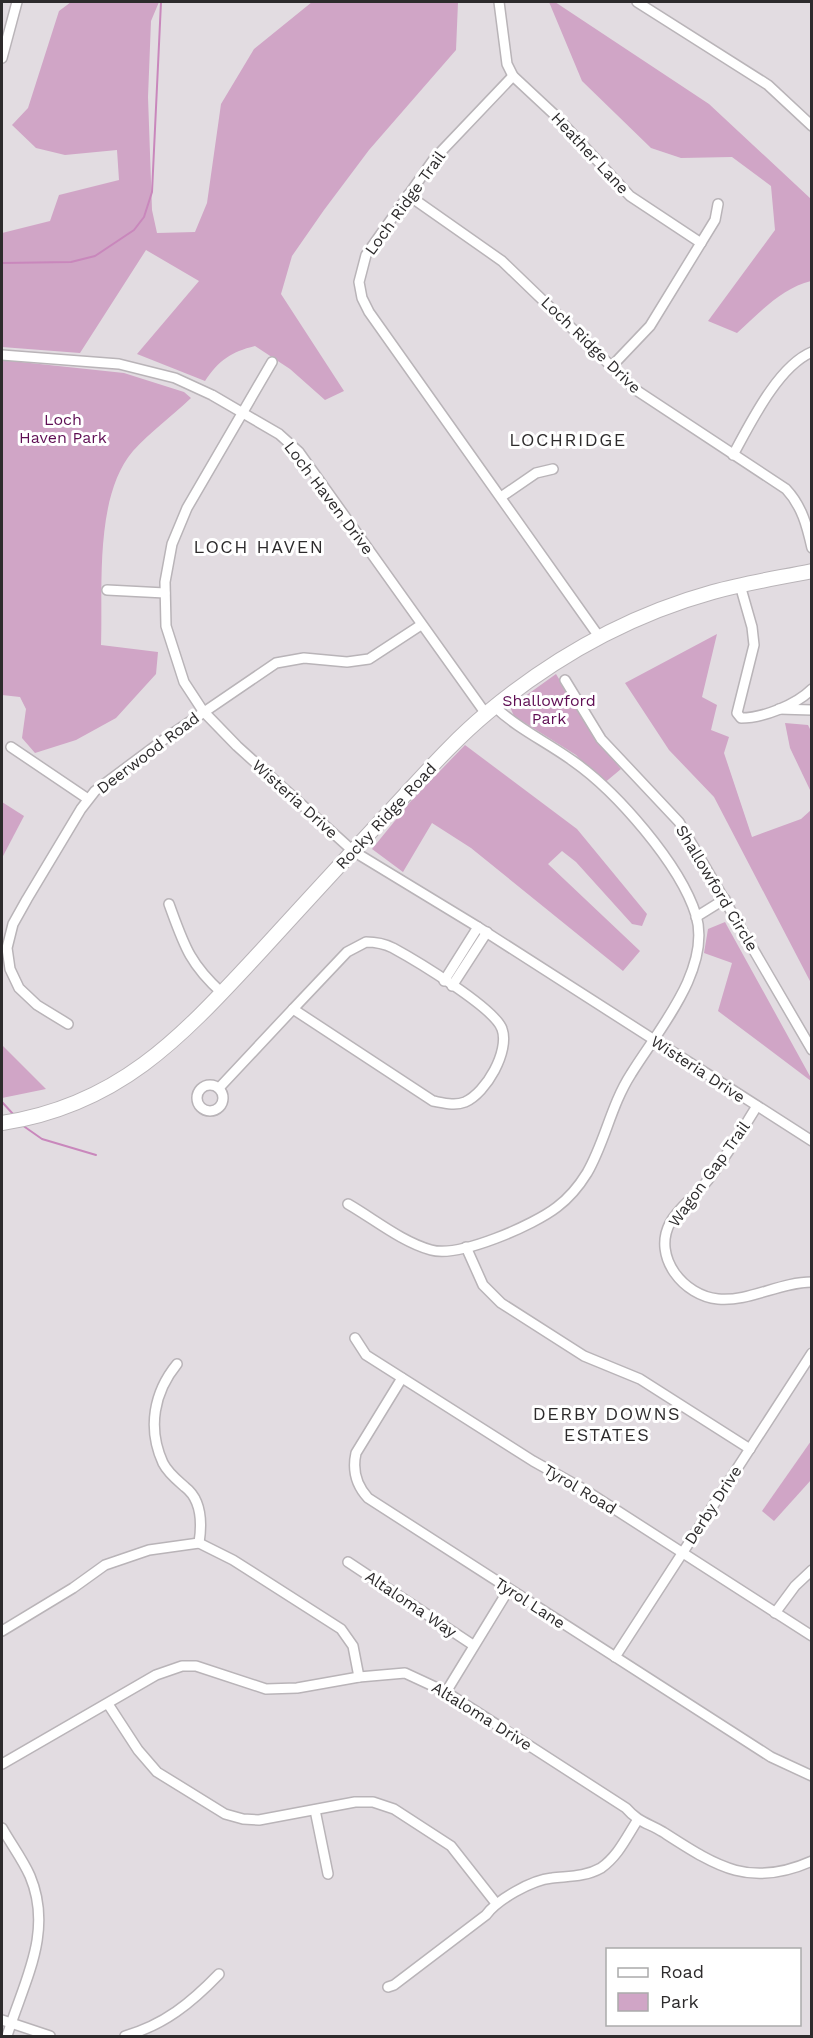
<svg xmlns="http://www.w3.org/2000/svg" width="813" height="2038" font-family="'Work Sans',sans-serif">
	<rect width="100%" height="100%" fill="#e2dce1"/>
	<g fill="#d0a5c6">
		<path d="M71,2H159L151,21L148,97L152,210L157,233L195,232L207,203L221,104L254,49L312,2H458L456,50L369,150L324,210L292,256L281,294L344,391L325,400L290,369L255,346C231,352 219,360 205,381L137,354L199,281L146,250L80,353L2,347V233L50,221L59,195L119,180L117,150L65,155L36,148L12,125L28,108L59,11Z"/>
		<path d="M549,2H555L709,104L811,199V281C782,288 759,313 737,333L708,321L775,230L771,186L732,157L681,158L651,148L582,81Z"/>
		<path d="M2,360L124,373L184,392L191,398C172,416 150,432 133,451C94,497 103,587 101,645L158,652L156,674L116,718L76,740L35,753L22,738L26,709L20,697L2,695Z"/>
		<polygon points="717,634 702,697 717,705 711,730 729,737 724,753 752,837 801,819 811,810 811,983 714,797 669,750 625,683"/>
		<polygon points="556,674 596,740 621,769 603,784 576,755 514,716 510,707"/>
		<polygon points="785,723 808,725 811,731 811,792 790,748"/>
		<polygon points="465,745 577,829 647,914 642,926 632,924 576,862 562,851 548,864 640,951 623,971 471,848 432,823 403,872 372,849 411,801"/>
		<polygon points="2,802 24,816 2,858"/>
		<polygon points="725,922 811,1078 811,1081 718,1011 732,963 704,953 708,929"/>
		<polygon points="2,1045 46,1089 2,1098"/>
		<polygon points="811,1441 811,1480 774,1521 762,1511"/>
	</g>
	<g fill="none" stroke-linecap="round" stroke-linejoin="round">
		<g stroke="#c987bc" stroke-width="2">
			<polyline points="2,263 71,262 95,256 134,230 144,217 152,192 161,2"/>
			<polyline points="2,1102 13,1114"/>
			<polyline points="22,1125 42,1139 96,1155"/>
		</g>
		<defs>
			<g id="minor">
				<polyline points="499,2 507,64 513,76 557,117 630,196 701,243"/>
				<polyline points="637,2 768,85 812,126"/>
				<polyline points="2,58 17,2"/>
				<polyline points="513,76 434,159 366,255 359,282 362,298 369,312 600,638"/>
				<path d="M408,195L502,261L636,390L786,489C802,506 807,526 812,548"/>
				<polyline points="2,355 119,364 175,378 212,395 279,434 299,452 486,714"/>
				<polyline points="272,362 187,508 172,544 165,582 166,626 184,682 203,711 237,746 353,851 478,927 812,1141"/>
				<polyline points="611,367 650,326 715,220 718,204"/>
				<path d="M733,455C750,424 778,366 812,352"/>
				<polyline points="501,497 536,473 553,469"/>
				<path d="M740,585L752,627L754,645L737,713L741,718C763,718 796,705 812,689"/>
				<polyline points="107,590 165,593"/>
				<polyline points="565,680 601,739 679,822 812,1050"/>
				<polyline points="779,709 812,710"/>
				<polyline points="11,747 88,799"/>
				<path d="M169,904C184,945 189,963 222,993"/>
				<polyline points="696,917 725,899"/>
				<path d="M366,942C376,942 385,944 393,948C415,960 495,1008 502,1029C510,1051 486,1093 465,1102C455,1106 444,1103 433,1101L293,1009L347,952Z"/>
				<polyline points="444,981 478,927"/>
				<polyline points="452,986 487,932"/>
				<polyline points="68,1024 37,1005 19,988 10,969 7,948 13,924 27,899 81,809 95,791 166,738 276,663 304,658 347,662 369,659 421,625"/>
				<circle cx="210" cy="1098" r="13"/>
				<polyline points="219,1088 293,1009"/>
				<path d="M757,1106C740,1133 724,1161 703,1186C693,1198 678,1208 670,1223C652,1257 684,1296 718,1299C749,1302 780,1282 812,1282"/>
				<path d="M348,1204C374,1219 402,1242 431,1250C459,1258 534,1225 557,1207C569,1198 579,1186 587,1173C605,1142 611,1105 631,1074C658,1030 712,969 696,915C680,864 616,791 573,761C547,742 518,729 495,707"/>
				<polyline points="466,1247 483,1285 501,1303 584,1356 640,1379 750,1449"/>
				<polyline points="355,1338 366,1355 533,1461 585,1490 812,1636"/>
				<path d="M177,1364C154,1392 147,1428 163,1463C168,1473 177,1480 185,1487C202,1500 202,1524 199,1543"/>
				<path d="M402,1378L356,1453C352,1471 356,1485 368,1498L771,1757L812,1776"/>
				<polyline points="348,1562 473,1645"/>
				<polyline points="775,1613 795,1586 812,1570"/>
				<polyline points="2,1631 73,1588 105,1565 149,1550 199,1543 233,1560 341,1629 353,1646 359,1677"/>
				<polyline points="615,1657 812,1353"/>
				<polyline points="446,1692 509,1589"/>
				<polyline points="108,1704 138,1750 157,1772 225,1814 243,1819 259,1820 355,1802 373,1802 394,1809 451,1846 495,1902"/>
				<path d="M2,1764L156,1675L182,1666H196L266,1689L297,1688L359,1677L405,1673L446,1692L626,1808C638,1822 648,1823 663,1832C716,1866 749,1889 812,1861"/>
				<polyline points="315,1810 328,1874"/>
				<path d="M2,1828C11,1844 23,1860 30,1876C54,1933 23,1983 7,2036"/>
				<path d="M388,1987L394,1985L486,1915C497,1900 531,1880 552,1878C569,1876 585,1877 601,1868C618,1856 626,1838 637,1821"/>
				<polyline points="2,2020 50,2036"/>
				<path d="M125,2036C164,2025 191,2003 219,1974"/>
			</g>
			<path id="secondary" d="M2,1123C121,1105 183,1035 261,951C304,904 347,857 391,810C422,777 452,742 487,713C553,658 630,615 713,592C745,583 778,578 812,571"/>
		</defs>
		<use href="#minor" stroke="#b9b4b8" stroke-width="12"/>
		<use href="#secondary" stroke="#b9b4b8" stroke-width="16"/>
		<use href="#minor" stroke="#fff" stroke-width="9"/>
		<use href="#secondary" stroke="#fff" stroke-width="14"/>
	</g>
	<g text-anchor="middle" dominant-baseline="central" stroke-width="6" stroke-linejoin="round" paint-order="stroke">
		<g font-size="16" fill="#2d2b2c" stroke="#fff">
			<text transform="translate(590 153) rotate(47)">Heather Lane</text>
			<text transform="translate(405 203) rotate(-54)">Loch Ridge Trail</text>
			<text transform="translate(591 345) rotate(44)">Loch Ridge Drive</text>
			<text transform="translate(329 498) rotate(53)">Loch Haven Drive</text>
			<text transform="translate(148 753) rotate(-37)">Deerwood Road</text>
			<text transform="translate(295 799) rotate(42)">Wisteria Drive</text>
			<text transform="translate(386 816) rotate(-47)">Rocky Ridge Road</text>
			<text transform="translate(717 888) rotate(59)">Shallowford Circle</text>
			<text transform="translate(698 1069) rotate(33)">Wisteria Drive</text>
			<text transform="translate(709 1174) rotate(-54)">Wagon Gap Trail</text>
			<text transform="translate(580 1489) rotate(31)">Tyrol Road</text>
			<text transform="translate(713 1505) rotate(-57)">Derby Drive</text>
			<text transform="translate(530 1603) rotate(33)">Tyrol Lane</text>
			<text transform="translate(411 1604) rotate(34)">Altaloma Way</text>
			<text transform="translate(482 1716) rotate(32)">Altaloma Drive</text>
		</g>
		<g font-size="16" fill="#5f0e54" stroke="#fff">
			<text x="63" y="419">Loch<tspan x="63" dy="18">Haven Park</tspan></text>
			<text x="549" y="700">Shallowford<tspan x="549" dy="18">Park</tspan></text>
		</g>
		<g font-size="18" letter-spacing="1.5" fill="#2d2b2c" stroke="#fff">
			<text x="568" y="439">LOCHRIDGE</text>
			<text x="259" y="546">LOCH HAVEN</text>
			<text x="607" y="1413">DERBY DOWNS<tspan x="607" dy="21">ESTATES</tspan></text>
		</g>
	</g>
	<rect width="813" height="2038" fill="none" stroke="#2d2b2c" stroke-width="6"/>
	<rect x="606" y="1948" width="195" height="78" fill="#ffffff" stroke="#abaaab" stroke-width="1.5"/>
	<rect x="618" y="1968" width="30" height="9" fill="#ffffff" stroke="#abaaab" stroke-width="1.5"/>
	<text x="660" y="1978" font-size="18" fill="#2d2b2c">Road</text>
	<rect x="618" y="1993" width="30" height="18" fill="#d0a5c6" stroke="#abaaab" stroke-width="1.5"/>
	<text x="660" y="2008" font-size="18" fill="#2d2b2c">Park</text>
</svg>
